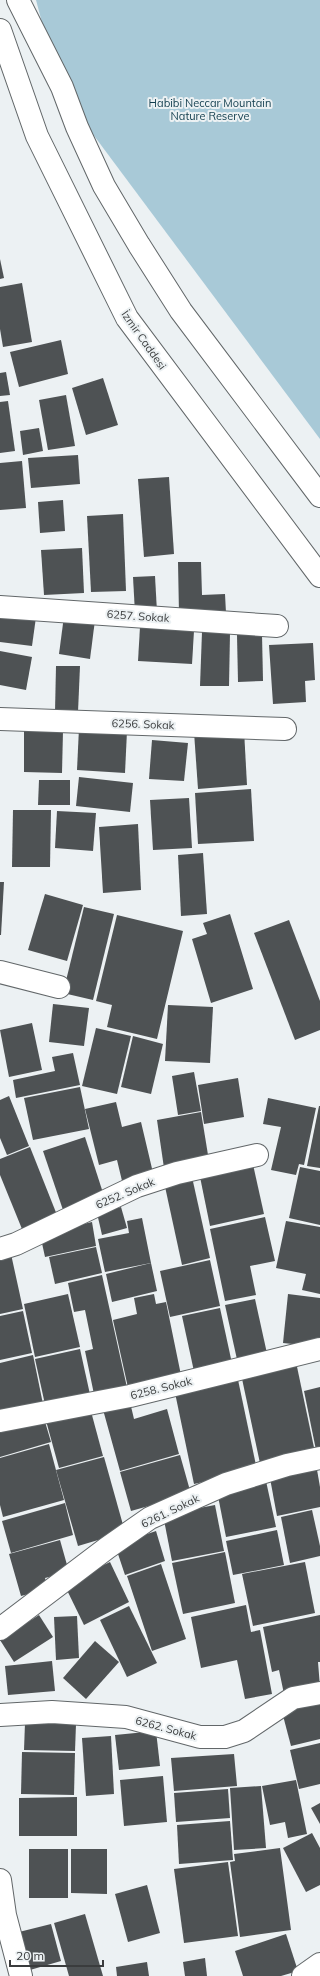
<svg xmlns="http://www.w3.org/2000/svg" width="320" height="1976" font-family="Mulish,sans-serif">
	<rect width="100%" height="100%" fill="#ecf1f3"/>
	<polygon fill="#a8c9d7" points="36,0 320,0 320,439 60,90"/>
	<g fill="#4e5254">
		<polygon points="0,259 4,278 0,279"/>
		<polygon points="22,283 32,342 3,347 0,329 0,287"/>
		<polygon points="61,340 68,374 19,387 10,352"/>
		<polygon points="6,372 10,395 0,396 0,373"/>
		<polygon points="103,378 118,425 86,435 72,388"/>
		<polygon points="66,395 75,446 48,450 39,400"/>
		<polygon points="8,401 15,451 0,453 0,402"/>
		<polygon points="39,428 43,451 23,455 20,431"/>
		<polygon points="78,455 80,484 31,488 28,458"/>
		<polygon points="22,461 26,508 0,510 0,463"/>
		<polygon points="169,477 174,554 144,557 138,479"/>
		<polygon points="63,500 65,531 40,533 38,502"/>
		<polygon points="123,514 126,591 91,592 87,516"/>
		<polygon points="82,548 84,593 44,595 41,550"/>
		<polygon points="178,562 201,562 202,595 225,594 226,613 179,614"/>
		<polygon points="155,576 157,612 135,613 133,577"/>
		<polygon points="0,613 36,617 32,646 0,642"/>
		<polygon points="64,616 95,620 90,659 59,654"/>
		<polygon points="140,627 194,631 192,664 138,661"/>
		<polygon points="202,632 230,633 229,686 200,686"/>
		<polygon points="262,634 263,681 238,682 237,635"/>
		<polygon points="313,643 315,680 305,681 306,702 273,704 269,645"/>
		<polygon points="0,651 32,657 26,690 0,685"/>
		<polygon points="56,666 80,666 78,712 55,712"/>
		<polygon points="79,728 127,731 125,773 77,770"/>
		<polygon points="24,730 63,731 62,773 24,772"/>
		<polygon points="244,730 247,785 198,789 194,732"/>
		<polygon points="152,740 188,743 184,781 149,779"/>
		<polygon points="79,777 133,783 130,812 76,806"/>
		<polygon points="39,780 70,780 70,805 38,805"/>
		<polygon points="251,789 254,841 198,844 195,793"/>
		<polygon points="189,798 192,848 153,850 150,800"/>
		<polygon points="13,810 51,810 50,867 12,867"/>
		<polygon points="57,811 96,813 93,851 55,848"/>
		<polygon points="138,824 141,890 103,893 99,827"/>
		<polygon points="203,853 207,914 181,916 178,855"/>
		<polygon points="0,882 4,882 1,935 0,935"/>
		<polygon points="45,894 83,905 67,961 28,950"/>
		<polygon points="84,907 114,914 93,1000 63,993"/>
		<polygon points="230,914 253,989 211,1003 192,939 207,934 203,923"/>
		<polygon points="117,915 183,931 157,1039 107,1027 112,1005 96,1001"/>
		<polygon points="289,920 320,1001 320,1030 295,1040 254,933"/>
		<polygon points="53,1004 89,1008 84,1046 49,1042"/>
		<polygon points="168,1005 213,1007 210,1063 165,1061"/>
		<polygon points="32,1023 42,1070 9,1077 0,1030"/>
		<polygon points="96,1028 131,1036 117,1094 82,1086"/>
		<polygon points="133,1036 163,1044 151,1094 121,1087"/>
		<polygon points="73,1053 80,1085 16,1098 13,1080 55,1071 52,1057"/>
		<polygon points="194,1072 201,1111 178,1115 172,1076"/>
		<polygon points="238,1078 244,1117 204,1124 198,1085"/>
		<polygon points="80,1087 89,1129 33,1140 24,1098"/>
		<polygon points="9,1096 29,1146 7,1155 0,1138 0,1100"/>
		<polygon points="268,1098 316,1108 304,1165 299,1164 296,1175 271,1170 281,1127 263,1124"/>
		<polygon points="116,1102 122,1127 141,1122 154,1177 123,1185 117,1160 99,1165 85,1109"/>
		<polygon points="319,1106 320,1106 320,1168 307,1166"/>
		<polygon points="201,1112 209,1161 164,1168 157,1120"/>
		<polygon points="85,1137 104,1196 63,1210 43,1151"/>
		<polygon points="30,1147 57,1215 22,1229 0,1175 0,1159"/>
		<polygon points="252,1160 264,1214 210,1226 199,1172"/>
		<polygon points="300,1167 320,1171 320,1225 289,1218"/>
		<polygon points="192,1177 210,1258 182,1265 164,1182"/>
		<polygon points="121,1207 127,1228 102,1235 97,1213"/>
		<polygon points="265,1217 275,1261 250,1266 256,1295 225,1301 210,1229"/>
		<polygon points="142,1218 151,1263 105,1272 98,1239 129,1233 127,1221"/>
		<polygon points="286,1221 320,1227 320,1294 302,1290 306,1274 276,1268"/>
		<polygon points="92,1222 96,1246 45,1257 40,1234"/>
		<polygon points="96,1247 102,1273 55,1284 49,1257"/>
		<polygon points="11,1254 23,1309 0,1314 0,1256"/>
		<polygon points="210,1260 220,1306 170,1317 160,1271"/>
		<polygon points="151,1263 157,1291 112,1302 106,1274"/>
		<polygon points="102,1275 128,1392 95,1399 85,1351 93,1349 85,1310 74,1312 68,1283"/>
		<polygon points="68,1294 80,1347 35,1357 24,1304"/>
		<polygon points="154,1294 156,1304 166,1302 182,1380 129,1392 113,1320 137,1314 134,1298"/>
		<polygon points="288,1294 320,1298 320,1347 283,1343"/>
		<polygon points="255,1299 268,1358 238,1364 225,1305"/>
		<polygon points="220,1308 233,1368 195,1376 182,1316"/>
		<polygon points="23,1311 32,1353 0,1360 0,1316"/>
		<polygon points="80,1349 91,1399 46,1409 35,1359"/>
		<polygon points="33,1355 44,1409 0,1419 0,1363"/>
		<polygon points="296,1362 316,1457 261,1468 241,1374"/>
		<polygon points="237,1375 257,1470 194,1484 174,1388"/>
		<polygon points="320,1387 320,1455 317,1455 304,1391"/>
		<polygon points="129,1398 134,1419 167,1409 179,1454 120,1471 102,1406"/>
		<polygon points="89,1404 103,1456 59,1468 45,1417"/>
		<polygon points="43,1415 51,1442 0,1457 0,1427"/>
		<polygon points="49,1444 64,1500 3,1517 0,1505 0,1458"/>
		<polygon points="180,1455 191,1494 131,1511 120,1472"/>
		<polygon points="104,1457 125,1532 78,1546 56,1470"/>
		<polygon points="316,1464 320,1487 320,1507 277,1516 269,1473"/>
		<polygon points="266,1481 276,1527 226,1537 217,1491"/>
		<polygon points="65,1503 73,1535 11,1553 2,1521"/>
		<polygon points="215,1505 224,1551 172,1561 163,1515"/>
		<polygon points="312,1510 320,1546 320,1556 290,1563 281,1517"/>
		<polygon points="277,1530 284,1565 233,1575 226,1541"/>
		<polygon points="156,1531 165,1561 125,1575 115,1545"/>
		<polygon points="60,1540 69,1572 45,1578 48,1589 21,1596 9,1554"/>
		<polygon points="225,1552 235,1603 183,1614 172,1563"/>
		<polygon points="110,1562 129,1602 84,1625 64,1584"/>
		<polygon points="305,1562 315,1613 253,1626 242,1574"/>
		<polygon points="161,1564 186,1639 152,1651 127,1576"/>
		<polygon points="246,1605 251,1632 260,1630 272,1694 245,1699 237,1660 201,1668 191,1617"/>
		<polygon points="129,1606 157,1663 127,1677 100,1620"/>
		<polygon points="39,1615 53,1637 14,1662 0,1640"/>
		<polygon points="320,1615 320,1662 318,1662 320,1687 284,1694 279,1670 272,1672 263,1627"/>
		<polygon points="77,1616 79,1658 56,1660 54,1617"/>
		<polygon points="95,1641 119,1662 86,1699 63,1678"/>
		<polygon points="52,1661 55,1691 8,1695 5,1666"/>
		<polygon points="320,1698 320,1739 291,1746 281,1708"/>
		<polygon points="25,1723 76,1724 75,1751 24,1750"/>
		<polygon points="156,1731 160,1766 119,1770 115,1735"/>
		<polygon points="111,1736 114,1794 86,1796 82,1738"/>
		<polygon points="320,1743 320,1784 299,1789 290,1750"/>
		<polygon points="22,1752 75,1753 74,1795 21,1794"/>
		<polygon points="234,1754 237,1786 174,1791 171,1758"/>
		<polygon points="163,1776 167,1822 124,1826 120,1780"/>
		<polygon points="296,1780 307,1834 288,1838 285,1822 270,1825 262,1786"/>
		<polygon points="261,1786 266,1848 234,1850 230,1788"/>
		<polygon points="228,1789 230,1818 176,1822 174,1793"/>
		<polygon points="77,1797 77,1836 19,1836 19,1798"/>
		<polygon points="320,1803 320,1824 311,1808"/>
		<polygon points="230,1821 233,1860 179,1864 177,1825"/>
		<polygon points="312,1833 320,1848 320,1885 306,1892 283,1848"/>
		<polygon points="280,1848 291,1930 240,1937 230,1862 235,1861 234,1854"/>
		<rect x="29" y="1849" width="39" height="49"/>
		<polygon points="71,1849 107,1849 107,1894 71,1893"/>
		<polygon points="228,1862 238,1936 184,1943 174,1869"/>
		<polygon points="147,1885 160,1933 128,1942 115,1894"/>
		<polygon points="85,1914 103,1976 69,1976 54,1923"/>
		<polygon points="51,1924 61,1961 30,1970 19,1932"/>
		<polygon points="286,1934 298,1971 281,1976 243,1976 235,1951"/>
		<polygon points="205,1958 207,1976 185,1976 183,1962"/>
		<polygon points="147,1962 149,1976 117,1976 116,1967"/>
	</g>
	<g fill="none" stroke-linecap="round" stroke-linejoin="round">
		<defs>
			<g id="minor">
				<polyline points="18,0 62,87 77,127 104,186 139,245 181,311 320,496"/>
				<polyline points="0,30 37,136 127,318 320,576"/>
				<polyline points="0,607 277,626"/>
				<polyline points="0,719 285,729"/>
				<polyline points="0,972 59,987"/>
				<polyline points="0,1249 16,1244 137,1186 177,1173 257,1155"/>
				<polyline points="0,1421 130,1396 320,1349"/>
				<polyline points="0,1629 107,1548 150,1518 226,1484 287,1465 320,1458"/>
				<polyline points="0,1715 52,1712 126,1717 200,1737 225,1737 244,1731 293,1698 320,1693"/>
				<polyline points="0,1880 5,1915 21,1976"/>
				<polyline points="303,1976 320,1964"/>
			</g>
		</defs>
		<use href="#minor" stroke="#626769" stroke-width="24"/>
		<use href="#minor" stroke="#fff" stroke-width="22"/>
	</g>
	<g text-anchor="middle" dominant-baseline="central" stroke-width="4" stroke-linejoin="round" paint-order="stroke">
		<g font-size="11" fill="#103c4c" stroke="#ecf1f3">
			<text x="210" y="103">Habibi Neccar Mountain<tspan x="210" dy="13">Nature Reserve</tspan></text>
		</g>
		<g font-size="11" fill="#3a3c3d" stroke="#ecf1f3">
			<text transform="translate(144 340) rotate(55)">İzmir Caddesi</text>
			<text transform="translate(138 616) rotate(4)">6257. Sokak</text>
			<text transform="translate(143 724) rotate(2)">6256. Sokak</text>
			<text transform="translate(125 1193) rotate(-23)">6252. Sokak</text>
			<text transform="translate(161 1388) rotate(-14)">6258. Sokak</text>
			<text transform="translate(170 1511) rotate(-26)">6261. Sokak</text>
			<text transform="translate(166 1728) rotate(15)">6262. Sokak</text>
		</g>
	</g>
	<path d="M10 1960v6h93v-6" fill="none" stroke="#3a3c3d" stroke-width="2"/>
	<text x="16" y="1960" font-size="12" fill="#3a3c3d" stroke="#ecf1f3" stroke-width="3" paint-order="stroke">20 m</text>
</svg>
